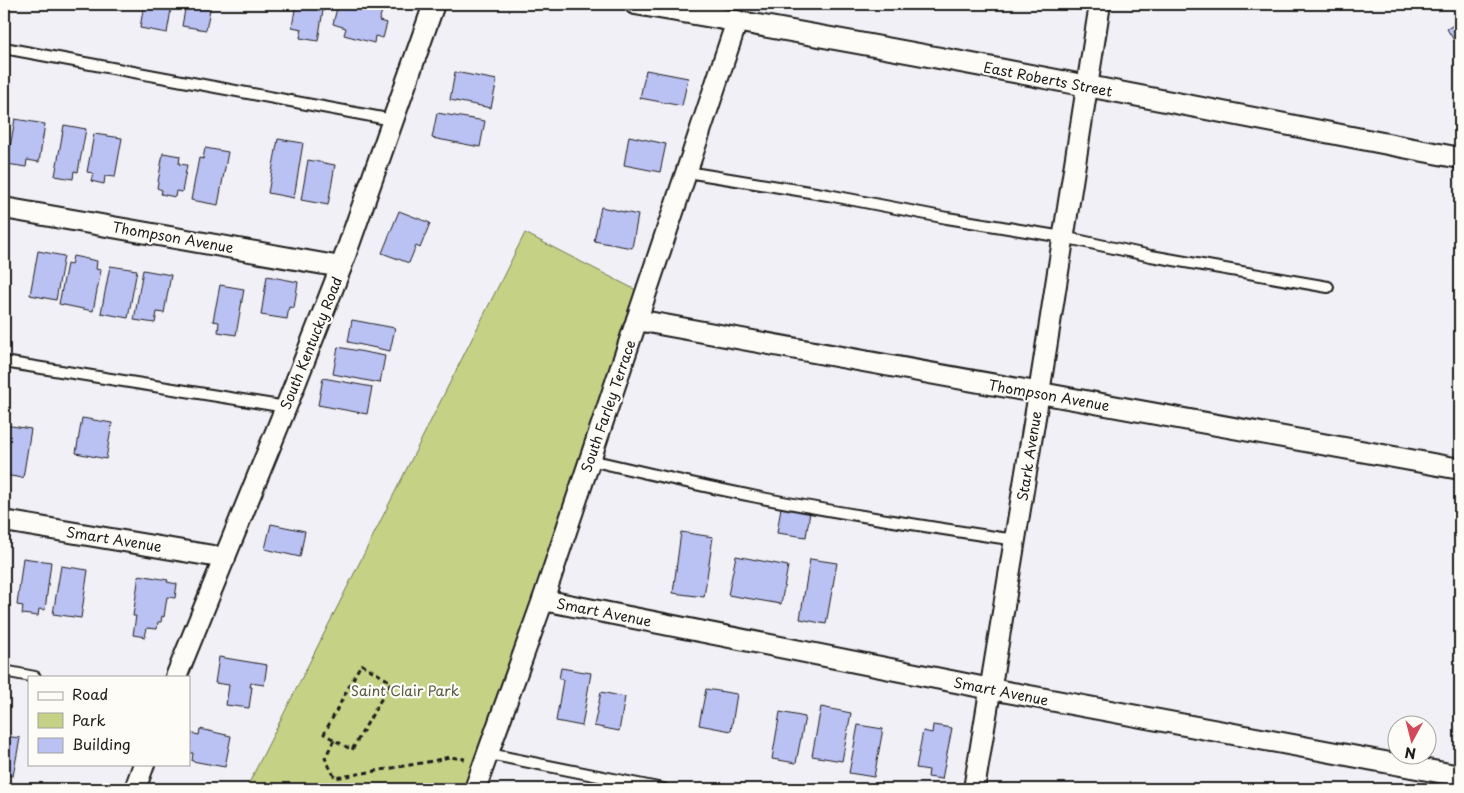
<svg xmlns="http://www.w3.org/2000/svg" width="1464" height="793" font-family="'Playpen Sans',sans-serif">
	<rect width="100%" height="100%" fill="#f0f0f6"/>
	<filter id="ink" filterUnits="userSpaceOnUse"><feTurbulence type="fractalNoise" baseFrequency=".02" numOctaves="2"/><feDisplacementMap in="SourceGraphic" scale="10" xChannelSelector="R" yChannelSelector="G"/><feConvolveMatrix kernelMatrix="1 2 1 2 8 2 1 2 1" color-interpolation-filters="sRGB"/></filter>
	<g filter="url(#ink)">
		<polygon fill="#c5d286" stroke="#707751" points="525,233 636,290 477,787 474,789 246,789"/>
		<g fill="#bac1f3" stroke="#1c1c1c">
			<polygon points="144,4 172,4 167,33 140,28"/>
			<polygon points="186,4 211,4 206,30 182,26"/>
			<polygon points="296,4 324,4 318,41 300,38 302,29 292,27"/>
			<polygon points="338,4 384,4 379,21 387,23 383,38 375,36 374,43 344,35 346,28 333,24"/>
			<polygon points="1460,21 1460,50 1447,29"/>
			<polygon points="646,70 688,78 682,106 640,98"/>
			<polygon points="455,72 497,80 491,108 450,100"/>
			<polygon points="437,113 485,121 480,147 432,138"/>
			<polygon points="15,119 45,124 39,162 27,160 26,167 7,164"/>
			<polygon points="64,125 86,129 78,172 74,171 73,179 55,176"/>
			<polygon points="94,134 122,138 115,177 105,176 104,184 91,181 93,173 87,172"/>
			<polygon points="629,136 666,144 660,172 624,165"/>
			<polygon points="278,139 303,143 294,198 268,193"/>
			<polygon points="205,148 228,152 218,205 191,200 199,158 203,159"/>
			<polygon points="163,153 180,156 179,164 187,165 182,192 176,191 175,197 161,194 162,190 157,188"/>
			<polygon points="308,160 335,165 328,205 301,200"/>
			<polygon points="601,207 638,215 632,248 594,241"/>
			<polygon points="399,211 430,223 420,248 416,246 409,263 382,253"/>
			<polygon points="38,251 64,256 56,300 30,295"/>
			<polygon points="73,256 97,261 96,269 101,270 93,311 59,304 67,264 71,265"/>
			<polygon points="110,266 137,270 128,318 101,313"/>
			<polygon points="143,270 171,275 164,313 157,312 155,323 134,320"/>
			<polygon points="267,276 298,282 294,308 289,307 287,319 261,315"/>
			<polygon points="220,285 244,289 236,335 218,332 219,322 213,321"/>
			<polygon points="352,320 395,328 390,351 348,342"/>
			<polygon points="338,347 385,356 380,383 333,374"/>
			<polygon points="323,378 372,387 367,414 318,405"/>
			<polygon points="82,418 112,423 106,459 76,453"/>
			<polygon points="5,425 31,429 23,478 4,475"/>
			<polygon points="781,507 810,512 806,537 777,533"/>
			<polygon points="271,524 305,531 300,557 265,549"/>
			<polygon points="681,532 713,537 704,597 673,593"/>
			<polygon points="736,556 788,566 781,604 728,595"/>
			<polygon points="23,558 51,562 45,610 39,609 38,616 22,614 23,606 17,605"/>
			<polygon points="810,559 837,563 826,624 800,619"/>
			<polygon points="61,566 88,570 81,618 53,614"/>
			<polygon points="139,575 168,580 167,582 177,584 175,598 167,597 164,617 162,616 161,622 158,622 157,629 147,628 145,637 133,635 136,616 133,616"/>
			<polygon points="219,657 267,665 264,685 251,683 250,687 252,687 249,708 226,705 229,685 215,683"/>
			<polygon points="561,668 591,673 582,726 556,721 563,680 559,679"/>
			<polygon points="706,689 737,694 731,731 699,725"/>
			<polygon points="601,692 625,697 619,731 594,726"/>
			<polygon points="821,707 851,713 842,761 812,756"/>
			<polygon points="780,712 805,717 796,763 772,759"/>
			<polygon points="858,725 883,729 874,777 849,773"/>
			<polygon points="933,725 952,728 942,779 928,777 929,770 916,768 923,731 932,733"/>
			<polygon points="200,729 231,736 225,767 192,761 193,753 189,753 191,733 199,735"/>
			<polygon points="4,736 20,738 13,776 4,774"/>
		</g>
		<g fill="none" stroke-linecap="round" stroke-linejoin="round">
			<defs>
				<g id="lane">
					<polyline points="4,48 393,120"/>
					<polyline points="687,172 828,195 947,218 1063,237 1151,256 1328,287"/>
					<polyline points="4,362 286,407"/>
					<path d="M590,460C646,473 701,486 757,497C842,514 929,527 1015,540"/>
					<polyline points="4,671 35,677"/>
					<polyline points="489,754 663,789"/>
				</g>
				<g id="street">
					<path d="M635,4C911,50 1185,105 1460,158"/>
					<polyline points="4,208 341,267"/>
					<polyline points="637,320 1460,469"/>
					<polyline points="4,521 225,558"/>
					<polyline points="543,600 991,689 1460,776"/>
					<polyline points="176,677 286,407 341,267 434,4"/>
					<polyline points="135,789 144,764"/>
					<polyline points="475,789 543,600 737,21"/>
					<polyline points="974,789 1039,393 1100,4"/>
				</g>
			</defs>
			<use href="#lane" stroke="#1c1c1c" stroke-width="14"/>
			<use href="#street" stroke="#1c1c1c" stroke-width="24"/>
			<g stroke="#1c1c1c" stroke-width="3" stroke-dasharray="5 4" stroke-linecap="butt">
				<polygon points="361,664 391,682 352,750 324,734"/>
				<polyline points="334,740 325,758 335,778 433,761 449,757 465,759"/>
				<polyline points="449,789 453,783"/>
			</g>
			<use href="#lane" stroke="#fdfcf7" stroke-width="10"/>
			<use href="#street" stroke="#fdfcf7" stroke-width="20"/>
		</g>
	</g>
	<g text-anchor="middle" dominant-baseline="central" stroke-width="4.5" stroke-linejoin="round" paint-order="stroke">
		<g font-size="14" fill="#1c1c1c" stroke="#fdfcf7">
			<text transform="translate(1048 79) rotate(11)">East Roberts Street</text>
			<text transform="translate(173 237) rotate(10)">Thompson Avenue</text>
			<text transform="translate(311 343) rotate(-68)">South Kentucky Road</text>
			<text transform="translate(1049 395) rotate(10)">Thompson Avenue</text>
			<text transform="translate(608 406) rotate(-71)">South Farley Terrace</text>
			<text transform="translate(1029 456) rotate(-81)">Stark Avenue</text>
			<text transform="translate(114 539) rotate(9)">Smart Avenue</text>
			<text transform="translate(604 612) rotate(11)">Smart Avenue</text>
			<text transform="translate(1001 691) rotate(11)">Smart Avenue</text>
		</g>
		<g font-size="14" fill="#575c41" stroke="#fdfcf7">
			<text x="405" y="690">Saint Clair Park</text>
		</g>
	</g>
	<rect width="1464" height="793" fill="none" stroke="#fdfcf7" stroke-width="20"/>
	<rect x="10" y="10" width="1444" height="773" fill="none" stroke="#1c1c1c" stroke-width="2" filter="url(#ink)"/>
	<rect x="28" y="676" width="162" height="90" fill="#fdfcf7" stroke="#a3a29f"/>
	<rect x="38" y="692" width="25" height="8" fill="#fdfcf7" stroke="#a3a29f"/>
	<text x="72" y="700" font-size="15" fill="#1c1c1c">Road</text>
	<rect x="38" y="713" width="25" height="15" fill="#c5d286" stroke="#a3a29f"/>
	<text x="72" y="726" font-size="15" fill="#1c1c1c">Park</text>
	<rect x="38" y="738" width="25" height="15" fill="#bac1f3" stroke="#a3a29f"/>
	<text x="72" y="750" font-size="15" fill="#1c1c1c">Building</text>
	<g transform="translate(1412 740) rotate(187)"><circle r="24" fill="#fdfcf7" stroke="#a3a29f"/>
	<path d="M0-4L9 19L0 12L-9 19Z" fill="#d1495b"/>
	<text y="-8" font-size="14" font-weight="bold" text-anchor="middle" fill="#1c1c1c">N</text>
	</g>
</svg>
